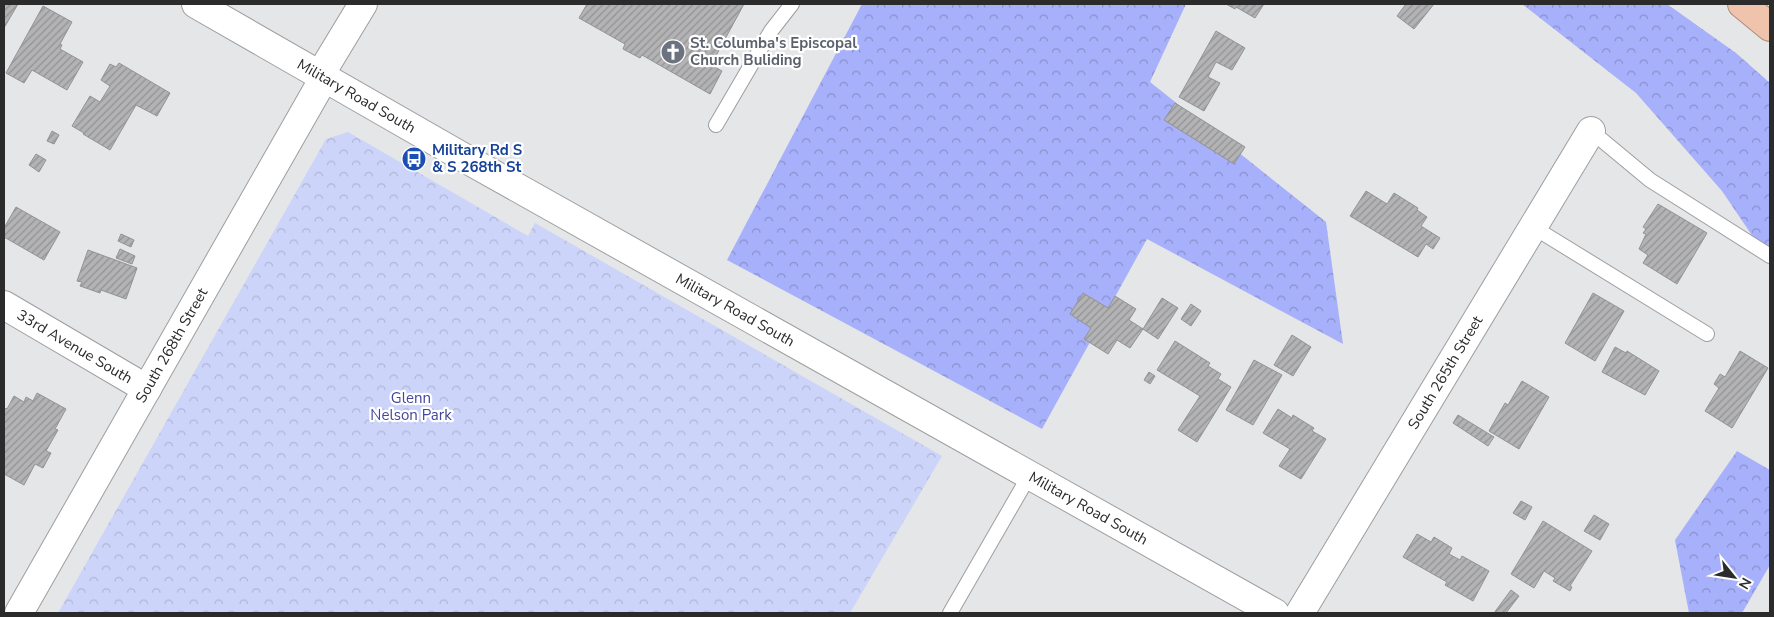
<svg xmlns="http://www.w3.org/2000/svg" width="1774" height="617" font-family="'Nunito Sans',sans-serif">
	<defs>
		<pattern id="forest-crowns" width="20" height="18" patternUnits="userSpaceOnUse" patternTransform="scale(1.25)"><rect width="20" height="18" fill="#a7b1fb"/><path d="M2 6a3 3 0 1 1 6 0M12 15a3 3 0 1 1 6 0" fill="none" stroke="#8890cb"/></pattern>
		<pattern id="park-crowns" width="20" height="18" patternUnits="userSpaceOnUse" patternTransform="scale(1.25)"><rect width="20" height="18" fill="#cdd4fa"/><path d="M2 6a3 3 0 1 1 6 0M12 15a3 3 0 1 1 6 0" fill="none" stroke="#b0b6d6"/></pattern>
		<pattern id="building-hatch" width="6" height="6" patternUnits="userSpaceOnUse" patternTransform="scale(1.25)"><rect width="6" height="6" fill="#b3b3b5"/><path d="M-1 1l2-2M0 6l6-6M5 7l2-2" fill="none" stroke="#929293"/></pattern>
	</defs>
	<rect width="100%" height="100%" fill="#e5e6e7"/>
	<g fill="url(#forest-crowns)">
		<polygon points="862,4 1186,4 1150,82 1326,222 1343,344 1147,239 1042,429 727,260"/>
		<polygon points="1522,4 1667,4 1736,53 1770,83 1770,262 1722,191 1636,93"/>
		<polygon points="1737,451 1770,470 1770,565 1742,613 1689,613 1675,540"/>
	</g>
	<polygon fill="url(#park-crowns)" points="348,132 528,236 535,223 942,456 850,613 58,613 326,139"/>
	<g fill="url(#building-hatch)" stroke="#929395">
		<polygon points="4,4 18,4 4,28"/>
		<polygon points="587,4 744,4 711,65 722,71 710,94 642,55 640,58 623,49 625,44 579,18"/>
		<polygon points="1226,4 1264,4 1255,18 1236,7 1235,9"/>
		<polygon points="1406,4 1434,4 1414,29 1397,16"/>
		<polygon points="43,6 72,22 60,44 62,45 60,49 83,62 67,90 32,70 24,83 6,73"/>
		<polygon points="1216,31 1245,48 1232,70 1216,62 1208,77 1220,83 1204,111 1179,97"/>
		<polygon points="119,63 170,93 157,116 136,105 110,150 83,134 84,133 72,126 90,96 100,102 110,86 101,80 110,64 116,67"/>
		<polygon points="1175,103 1245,147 1234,164 1164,120"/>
		<polygon points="52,131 59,135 54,144 47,141"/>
		<polygon points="36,154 46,160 39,172 29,165"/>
		<polygon points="1366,191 1387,204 1394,193 1418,208 1417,210 1427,217 1421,226 1440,238 1433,249 1426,244 1418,257 1350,216"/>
		<polygon points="1658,204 1707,233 1677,284 1643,263 1648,255 1639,249 1646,234 1643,233 1646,229 1643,227"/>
		<polygon points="16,207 60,232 44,260 4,237 4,228"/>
		<polygon points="121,234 134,240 131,247 118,241"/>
		<polygon points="120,249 135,256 132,264 116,258"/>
		<polygon points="88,250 137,268 126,299 101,290 100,293 80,286 82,282 77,281"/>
		<polygon points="1083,293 1108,308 1115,296 1136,309 1129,320 1143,329 1130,348 1117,340 1108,354 1084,339 1091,328 1070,314"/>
		<polygon points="1593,293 1624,311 1595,361 1565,343"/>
		<polygon points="1162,298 1178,308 1158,339 1143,329"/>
		<polygon points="1191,304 1201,311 1191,326 1181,319"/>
		<polygon points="1292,335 1311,347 1293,376 1274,365"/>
		<polygon points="1175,341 1210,363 1208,366 1221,374 1218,379 1231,387 1197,442 1178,430 1200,396 1157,370"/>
		<polygon points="1615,347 1626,353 1627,351 1659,371 1645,395 1602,372"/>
		<polygon points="1740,351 1768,368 1732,428 1705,411 1719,388 1714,384 1720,374 1725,377"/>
		<polygon points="1254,360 1282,375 1253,425 1226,410"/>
		<polygon points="1149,372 1155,376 1150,384 1144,380"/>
		<polygon points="1522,381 1549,397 1519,449 1489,431 1505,403 1508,405"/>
		<polygon points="37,393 66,409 55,429 58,430 46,451 51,453 43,468 35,464 24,485 4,474 4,411 6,408 7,409 14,396 24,402 26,397 33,401"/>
		<polygon points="1278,409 1292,418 1293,415 1314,428 1312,431 1326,439 1301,479 1279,466 1290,449 1263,433"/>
		<polygon points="1458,415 1494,437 1488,446 1453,423"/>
		<polygon points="1521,501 1532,507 1525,520 1513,513"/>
		<polygon points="1594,515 1609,524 1600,540 1584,531"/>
		<polygon points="1543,521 1592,551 1570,586 1572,587 1570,591 1553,581 1555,578 1544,571 1534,588 1511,574"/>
		<polygon points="1417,534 1431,542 1434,537 1452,548 1449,554 1460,560 1462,556 1489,571 1473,601 1445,585 1447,582 1403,557"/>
		<polygon points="1511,590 1519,596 1506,613 1494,613"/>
	</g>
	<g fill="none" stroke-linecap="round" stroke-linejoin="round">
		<defs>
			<g id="service">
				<polyline points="716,125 771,31 792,4"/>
				<polyline points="1591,131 1650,180 1770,256"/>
				<polyline points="1533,227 1707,334"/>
				<polyline points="950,613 1029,476"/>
			</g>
			<g id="minor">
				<polyline points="320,75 363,4"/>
				<path id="s1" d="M4,305L147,389"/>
				<path id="s2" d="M1300,613L1591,131"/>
			</g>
			<g id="tertiary">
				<path id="s3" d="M19,613L324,78"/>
			</g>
			<g id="secondary">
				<path id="s4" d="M196,4L461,156L1275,613"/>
			</g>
			<polyline id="motorway" points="1742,4 1770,27"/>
		</defs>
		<use href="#service" stroke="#9e9ea0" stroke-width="16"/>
		<use href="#minor" stroke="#9e9ea0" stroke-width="30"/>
		<use href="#tertiary" stroke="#9e9ea0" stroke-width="30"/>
		<use href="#secondary" stroke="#9e9ea0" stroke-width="30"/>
		<use href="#motorway" stroke="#ab8e7f" stroke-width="30"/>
		<use href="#service" stroke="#fff" stroke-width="14"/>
		<use href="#minor" stroke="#fff" stroke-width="28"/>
		<use href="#tertiary" stroke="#fff" stroke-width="28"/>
		<use href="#secondary" stroke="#fff" stroke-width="28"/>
		<use href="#motorway" stroke="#f0c3ac" stroke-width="28"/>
	</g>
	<defs>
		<symbol id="church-disc" viewBox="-11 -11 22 22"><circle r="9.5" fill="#6b7280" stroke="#fff"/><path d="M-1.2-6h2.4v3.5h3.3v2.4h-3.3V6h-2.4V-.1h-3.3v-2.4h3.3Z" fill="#fff"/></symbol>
		<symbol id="bus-disc" viewBox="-11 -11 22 22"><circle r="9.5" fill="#1a4fb4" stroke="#fff"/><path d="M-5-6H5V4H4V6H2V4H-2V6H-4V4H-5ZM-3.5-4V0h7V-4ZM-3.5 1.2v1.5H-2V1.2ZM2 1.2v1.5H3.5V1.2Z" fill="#fff"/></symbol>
	</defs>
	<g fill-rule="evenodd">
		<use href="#church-disc" x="659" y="38" width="28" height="28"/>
		<use href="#bus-disc" x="400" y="145" width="28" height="28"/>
	</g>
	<g text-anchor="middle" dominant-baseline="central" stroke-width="4.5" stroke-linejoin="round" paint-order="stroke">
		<g font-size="15" font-weight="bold" fill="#5b616d" stroke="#fff" text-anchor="start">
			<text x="690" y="43">St. Columba's Episcopal<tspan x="690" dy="17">Church Buliding</tspan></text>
		</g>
		<g font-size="15" fill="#2b2b2b" stroke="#fff">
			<text stroke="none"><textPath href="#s4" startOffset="185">Military Road South</textPath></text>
			<text stroke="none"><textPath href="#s4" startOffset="620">Military Road South</textPath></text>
			<text stroke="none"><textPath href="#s3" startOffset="308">South 268th Street</textPath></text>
			<text stroke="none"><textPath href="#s1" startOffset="82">33rd Avenue South</textPath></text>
			<text stroke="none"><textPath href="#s2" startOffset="281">South 265th Street</textPath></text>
			<text stroke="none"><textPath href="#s4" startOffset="1025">Military Road South</textPath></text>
		</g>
		<g font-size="15" font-weight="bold" fill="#164399" stroke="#fff" text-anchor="start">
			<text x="432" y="150">Military Rd S<tspan x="432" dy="17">&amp; S 268th St</tspan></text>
		</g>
		<g font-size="15" fill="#43469a" stroke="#fff">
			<text x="411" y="398">Glenn<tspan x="411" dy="17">Nelson Park</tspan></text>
		</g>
	</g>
	<rect width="1774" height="617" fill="none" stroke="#2b2b2b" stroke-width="10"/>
	<g transform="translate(1734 577) rotate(120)" stroke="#ffffff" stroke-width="4" paint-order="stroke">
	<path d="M0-4L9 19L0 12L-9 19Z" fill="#2b2b2b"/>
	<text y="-8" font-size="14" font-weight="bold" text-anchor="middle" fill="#2b2b2b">N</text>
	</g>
</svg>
